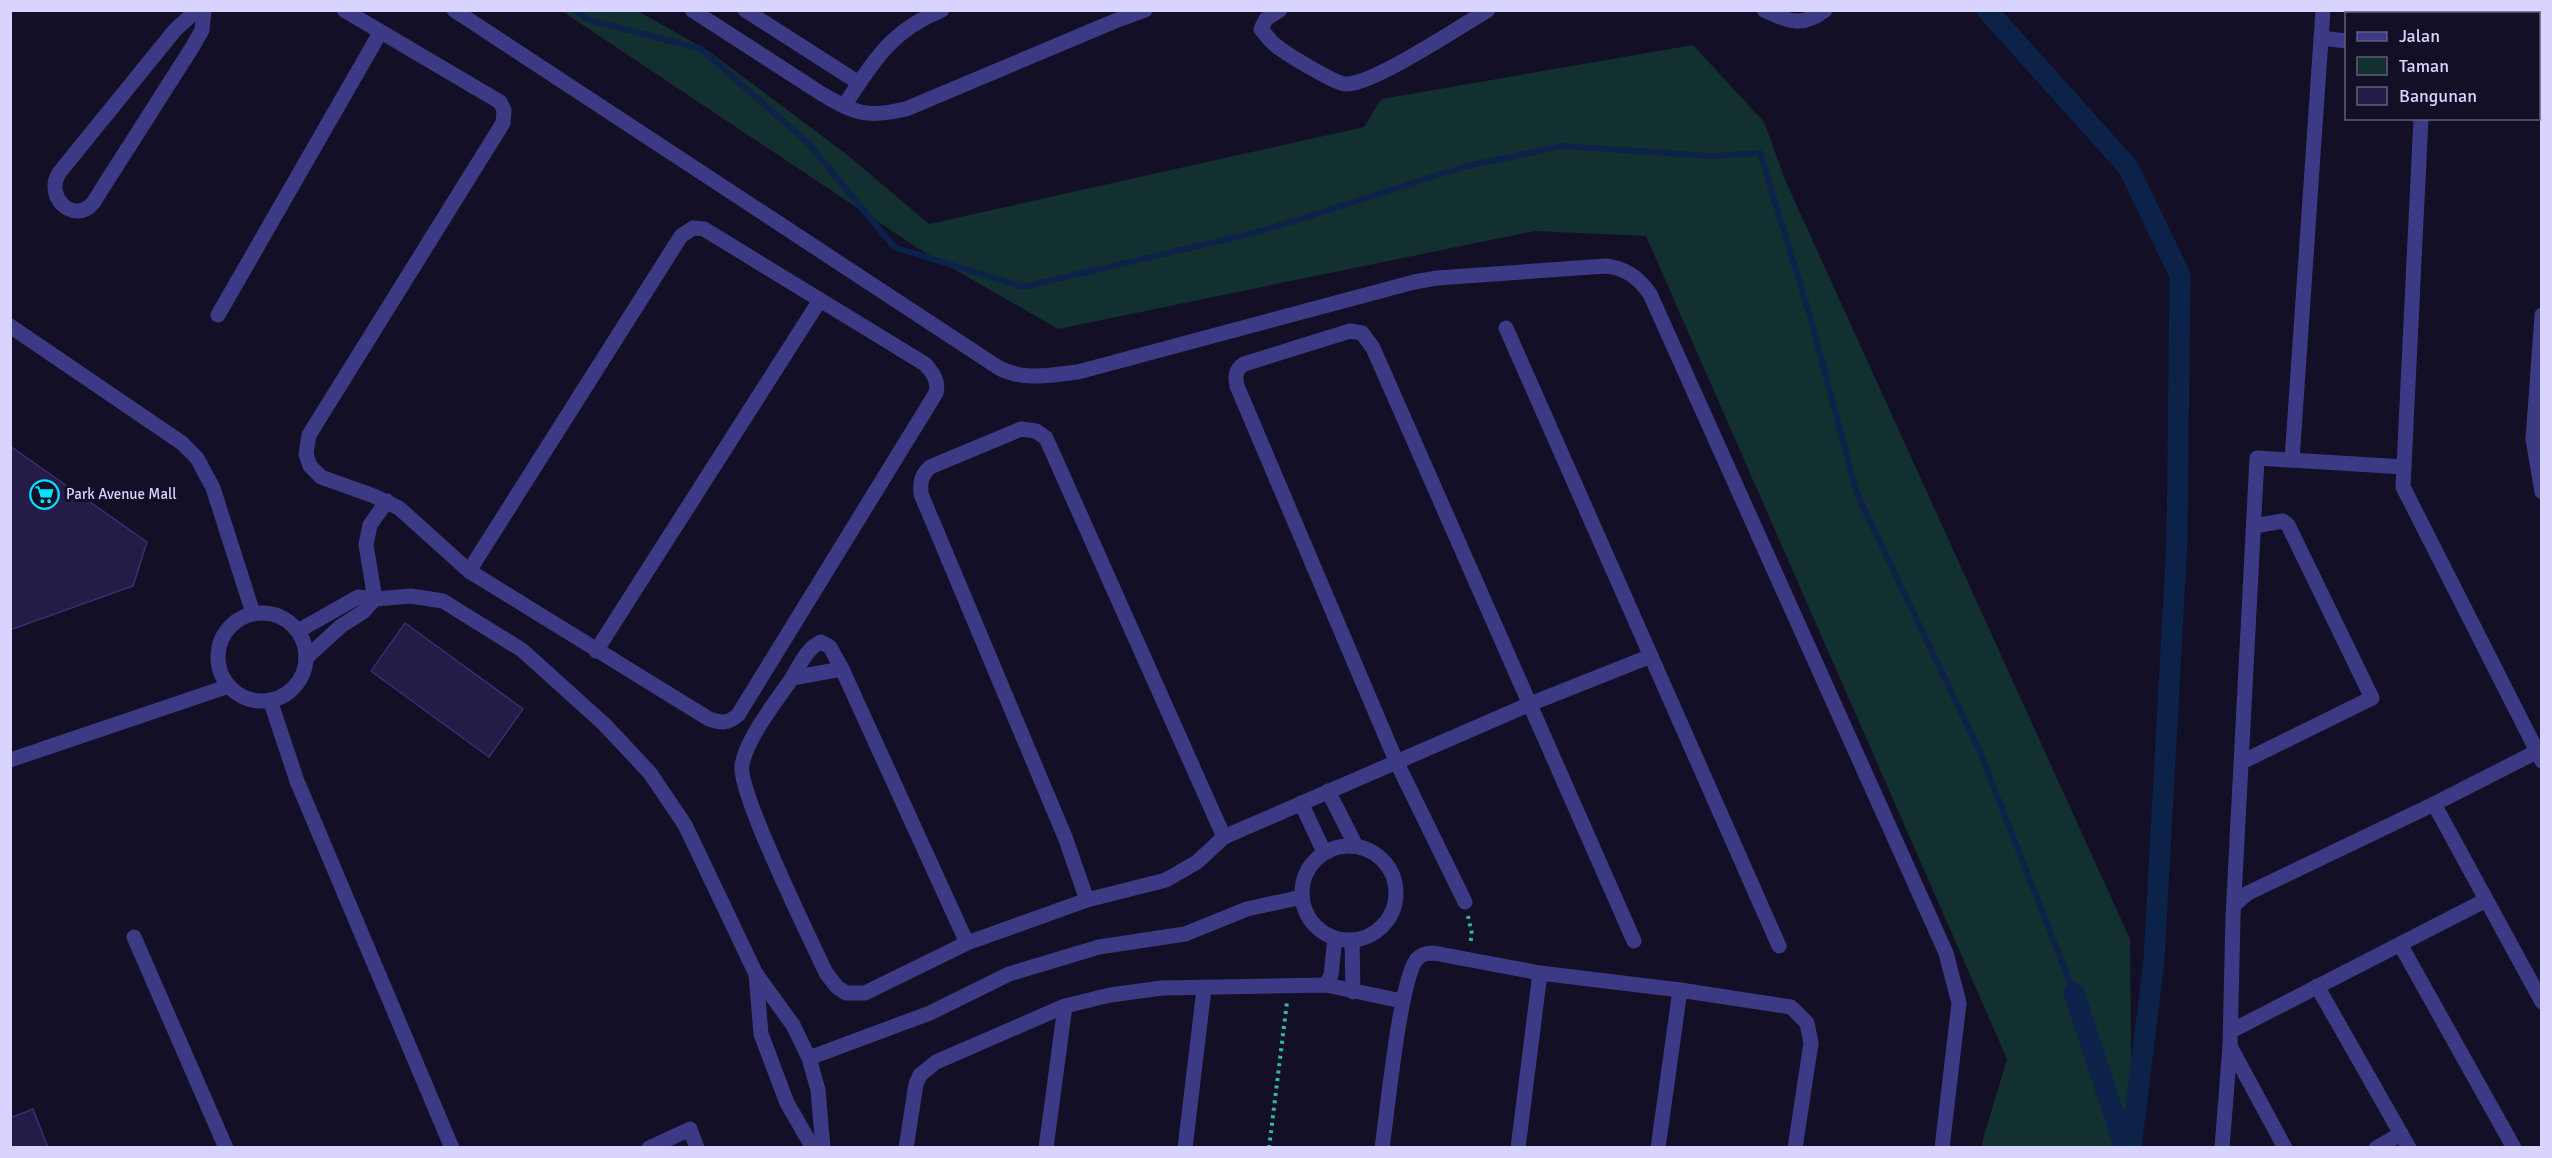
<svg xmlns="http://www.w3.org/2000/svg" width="2552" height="1158" font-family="Signika,sans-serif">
	<rect width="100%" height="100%" fill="#130f26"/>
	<polygon fill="#12302f" points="562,11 638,11 710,52 850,157 929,224 1364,127 1381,99 1693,45 1764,122 1786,182 2130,939 2132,1147 1982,1147 1983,1139 2007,1059 1646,236 1534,231 1058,329 919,249"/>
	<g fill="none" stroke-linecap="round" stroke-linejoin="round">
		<polyline stroke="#0c2248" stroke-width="6" points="575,10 586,19 701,49 808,143 894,247 1023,287 1262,231 1467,166 1562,146 1711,156 1760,153 1810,316 1857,494 1980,752 2074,993"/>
		<g stroke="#0c2248" stroke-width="21">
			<polyline points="1987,10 2128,167 2180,275 2177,541 2154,960 2131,1148"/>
			<polyline points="2074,993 2125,1148"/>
		</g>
	</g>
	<g fill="#241b47" stroke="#3b2d73" stroke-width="1.5">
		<polygon points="10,446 147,542 133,586 10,630"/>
		<polygon points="405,623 523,709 489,757 371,671"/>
		<polygon points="33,1109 48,1148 10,1148 10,1118"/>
	</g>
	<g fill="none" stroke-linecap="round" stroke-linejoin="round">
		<g stroke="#2fb8b0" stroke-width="4" stroke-dasharray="3 4.5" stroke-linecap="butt">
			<polyline points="1468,916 1472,934 1470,944"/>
			<polyline points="1269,1148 1287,1002"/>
		</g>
		<g stroke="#3d3a85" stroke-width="15">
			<path d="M197,10L175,30L59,173C44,197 74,225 93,203L193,46L202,30L204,10"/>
			<path d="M344,10L500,102L504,110L503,123L309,435L306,454L310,466L321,477L374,496L399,508L469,571L709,719C722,723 727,724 738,715L936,393C939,381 933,373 925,364L704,229L693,228L681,236L469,571"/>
			<path d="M454,10L999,368C1024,381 1050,375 1078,372L1414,282L1437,278L1606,266C1626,268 1639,278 1650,294L1946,953L1959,1003L1942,1148"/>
			<path d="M692,10L822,94C856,114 867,118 906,109L1115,21L1145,10"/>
			<polyline points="745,10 859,83"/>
			<path d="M1280,10L1266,19L1261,29C1265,34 1269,39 1273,43C1281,51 1334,83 1345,84C1371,86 1461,26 1488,10"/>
			<path d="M1764,10C1788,21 1802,28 1825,10"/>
			<polyline points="2427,14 2427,10"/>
			<polyline points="2321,38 2346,41"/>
			<polyline points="2538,59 2542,59"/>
			<path d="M844,106C873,62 890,31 942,10"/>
			<polyline points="2421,118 2403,487 2542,761"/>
			<polyline points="218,315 380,33"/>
			<polyline points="2542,315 2533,439 2542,492"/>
			<polyline points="10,326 182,443 197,458 213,488 253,613"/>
			<polyline points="1506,328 1779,946"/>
			<polyline points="2292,460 2323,10"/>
			<polyline points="375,599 366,545 370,525 387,501"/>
			<circle cx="262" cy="657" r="44"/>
			<polyline points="298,631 358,597 375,599 411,596 443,601 522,650 604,724 650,773 685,825 756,974 793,1025 809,1058 818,1090 823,1148"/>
			<polyline points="596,651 820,300"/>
			<polyline points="306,658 341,626 363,612 375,599"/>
			<path d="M792,678C799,666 808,647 821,642L830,647L842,669"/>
			<polyline points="270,700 297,781 452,1148"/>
			<polyline points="10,760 229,686"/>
			<polyline points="2242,762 2372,698 2288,525 2283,521 2254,526"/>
			<polyline points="1328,791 1356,846"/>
			<polyline points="1301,803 1324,852"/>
			<polyline points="2434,804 2542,1002"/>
			<circle cx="1349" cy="893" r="47"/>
			<path d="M1087,900L1065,837L921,494C920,483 921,475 930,467L1021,429L1036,431L1046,438L1224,837"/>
			<path d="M1465,902L1397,763L1237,386C1235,376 1235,370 1244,364L1350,331L1362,333L1373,348L1634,941"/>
			<polyline points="2235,904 2248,893 2434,804 2542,749"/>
			<polyline points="134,937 226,1148"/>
			<polyline points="1352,941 1353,992"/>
			<path d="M967,943L842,669L792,678C776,702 747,737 742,765C737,791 811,940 826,973L837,987L846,993H865L967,943L1087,900L1166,880L1197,862L1224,837L1530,704L1651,656"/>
			<polyline points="2400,944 2514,1148"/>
			<polyline points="756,974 761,1034 787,1103 813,1148"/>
			<polyline points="1326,985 1331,975 1335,938"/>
			<polyline points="2317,986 2409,1148"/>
			<polyline points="2231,1031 2486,900"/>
			<polyline points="2230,1046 2285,1148"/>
			<polyline points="809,1058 930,1013 1009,974 1099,947 1185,934 1247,909 1302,897"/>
			<polyline points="649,1148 690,1129 697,1148"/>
			<polyline points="906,1148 916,1084 920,1075 936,1062 1065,1006 1110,995 1162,988 1326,985 1402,1001"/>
			<polyline points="1046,1148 1065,1006"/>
			<polyline points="1185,1148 1204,989"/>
			<path d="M1382,1148C1387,1115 1400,978 1417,959C1421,954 1427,953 1434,953L1540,973L1680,990L1791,1007L1807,1023L1811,1043L1795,1148"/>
			<polyline points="1518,1148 1540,973"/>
			<polyline points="1658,1148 1680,990"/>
			<polyline points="2222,1148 2230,1046 2233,917 2257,458 2404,467"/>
			<polyline points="2376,1148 2401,1134"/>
		</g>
	</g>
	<defs>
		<symbol id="supermarket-ring" viewBox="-11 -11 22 22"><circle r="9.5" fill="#130f26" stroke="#00e5ff" stroke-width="1.5"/><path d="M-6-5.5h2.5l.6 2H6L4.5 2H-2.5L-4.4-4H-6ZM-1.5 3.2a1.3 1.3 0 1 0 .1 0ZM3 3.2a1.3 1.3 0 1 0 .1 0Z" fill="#00e5ff"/></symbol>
	</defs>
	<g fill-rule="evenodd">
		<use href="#supermarket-ring" x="28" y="478" width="33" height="33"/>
	</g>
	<g text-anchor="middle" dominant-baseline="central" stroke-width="6" stroke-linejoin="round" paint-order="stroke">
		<g font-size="15" fill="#d9d4ff" stroke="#130f26" text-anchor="start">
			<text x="66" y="494">Park Avenue Mall</text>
		</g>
	</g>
	<rect width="2552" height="1158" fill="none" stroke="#d9d4ff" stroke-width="24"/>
	<rect x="2345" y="12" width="195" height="108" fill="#130f26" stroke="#625e7d" stroke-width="1.5"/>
	<rect x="2357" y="32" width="30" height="9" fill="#3d3a85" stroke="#625e7d" stroke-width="1.5"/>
	<text x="2399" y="42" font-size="18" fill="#d9d4ff">Jalan</text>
	<rect x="2357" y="57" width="30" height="18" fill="#12302f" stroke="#625e7d" stroke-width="1.5"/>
	<text x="2399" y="72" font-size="18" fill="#d9d4ff">Taman</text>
	<rect x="2357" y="87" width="30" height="18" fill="#241b47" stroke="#625e7d" stroke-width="1.5"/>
	<text x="2399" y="102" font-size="18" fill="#d9d4ff">Bangunan</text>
</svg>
